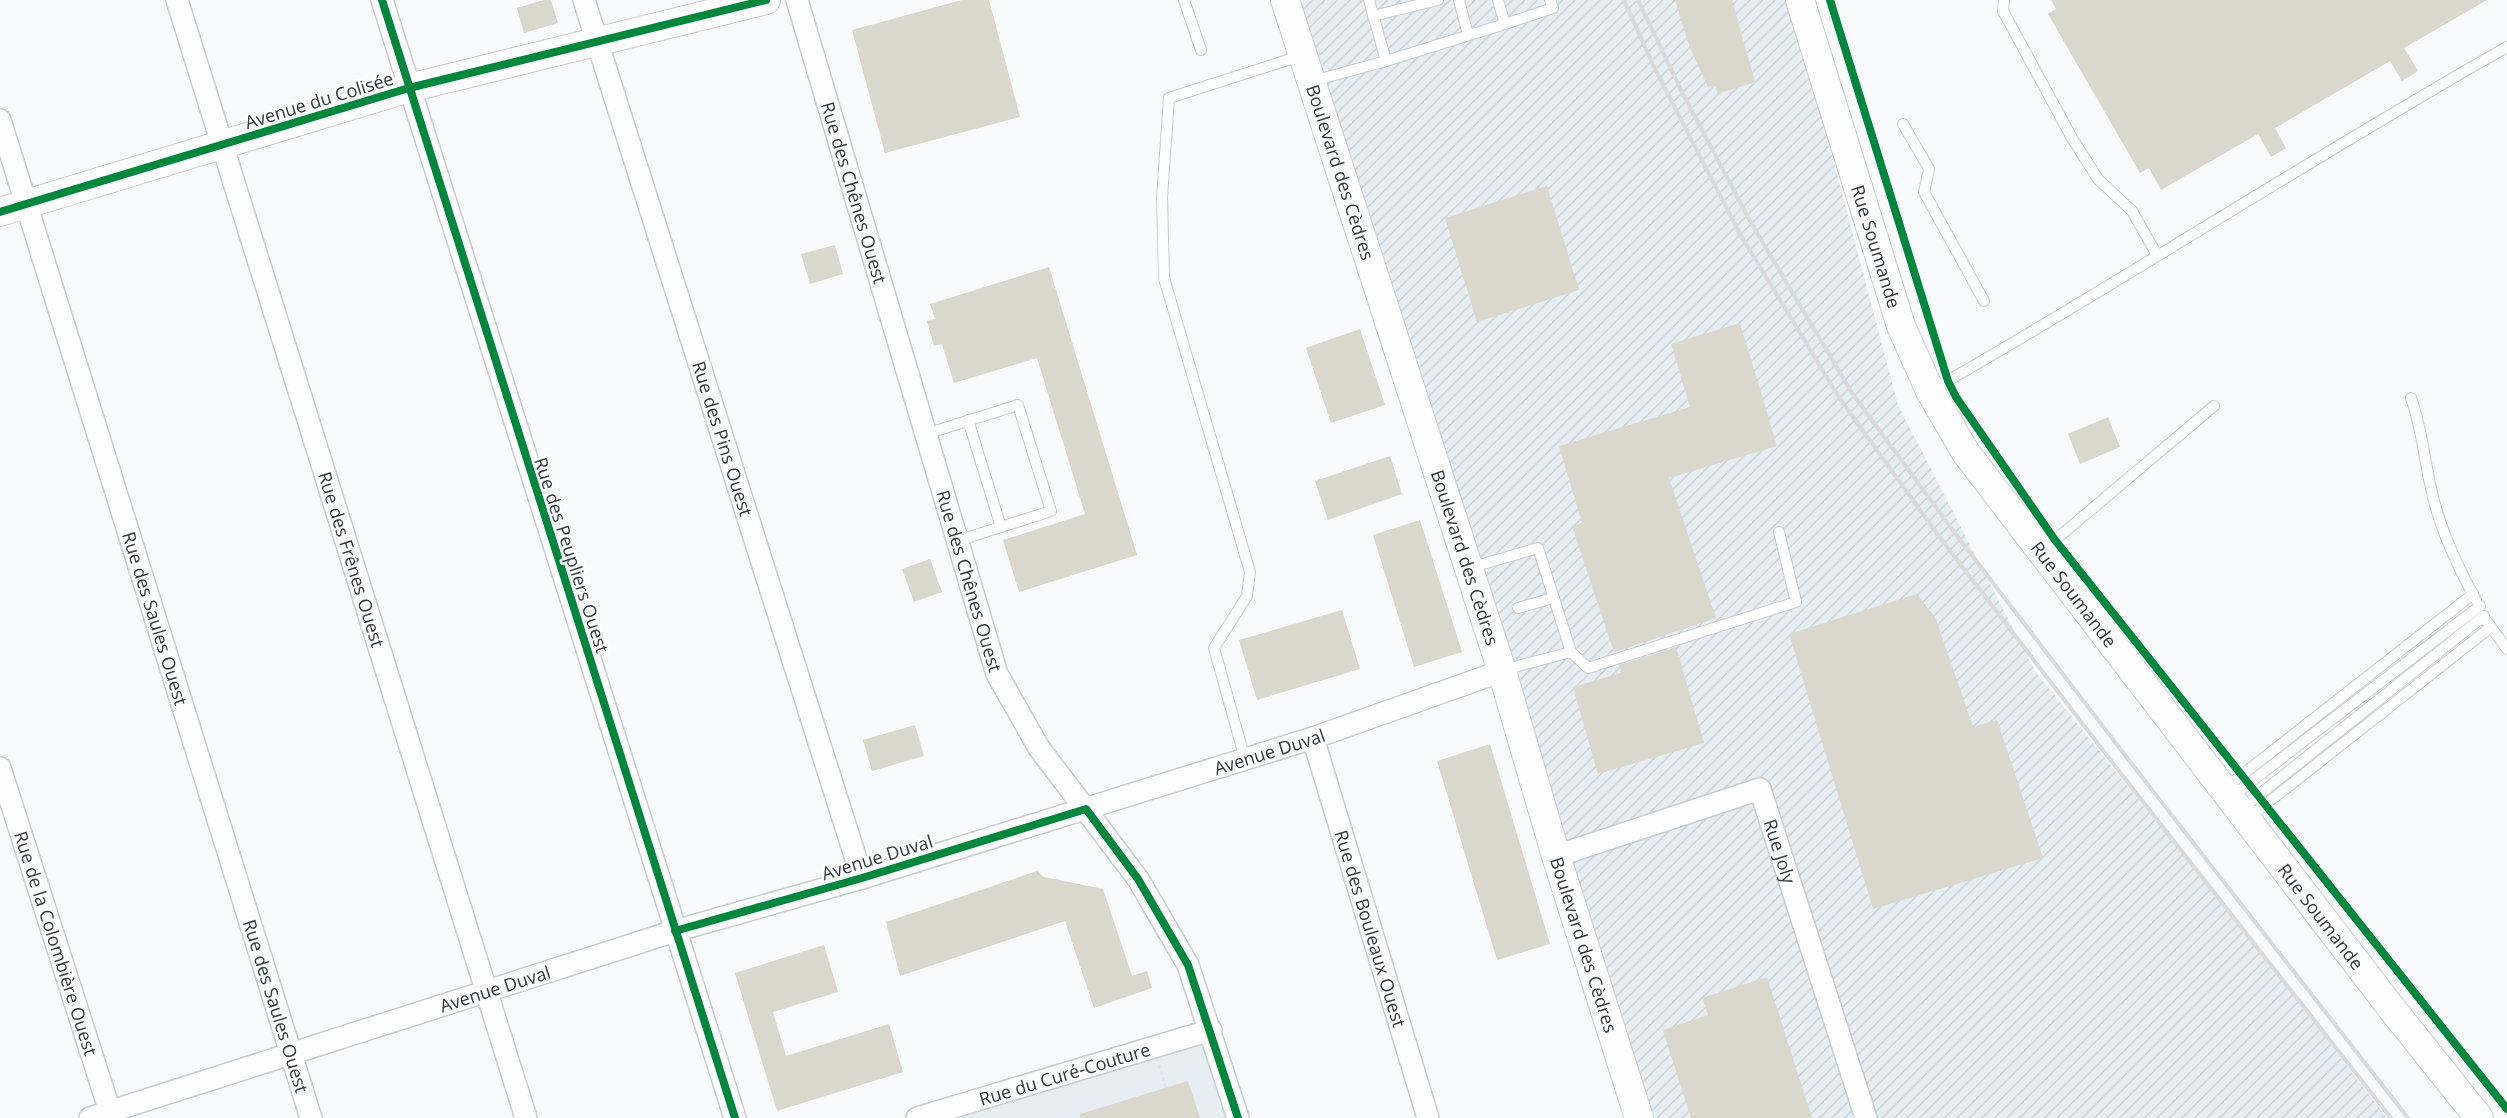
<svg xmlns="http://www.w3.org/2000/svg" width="2507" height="1118" font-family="'Open Sans',sans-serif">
	<defs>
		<pattern id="industrial-furrows" width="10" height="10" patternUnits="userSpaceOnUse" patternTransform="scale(1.25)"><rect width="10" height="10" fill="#e6eef3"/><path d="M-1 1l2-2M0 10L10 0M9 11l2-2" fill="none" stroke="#c6cdd1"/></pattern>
	</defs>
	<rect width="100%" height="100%" fill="#f8fafc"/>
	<polygon fill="#e6eef3" points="1211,1030 1238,1118 917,1118"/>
	<polygon fill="url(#industrial-furrows)" points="1285,0 1791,0 1898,405 2035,671 2236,921 2387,1118 1643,1118"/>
	<g fill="#dad7cc">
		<polygon points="544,0 551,0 558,23 524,33 517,8"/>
		<polygon points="962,0 989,0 1020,117 885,153 852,30"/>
		<polygon points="1675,0 1732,0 1755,82 1717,94 1715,85 1708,87 1690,48"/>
		<polygon points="2051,0 2487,0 2404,48 2418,71 2402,81 2390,61 2275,128 2286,148 2271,157 2258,134 2161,190 2149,168 2140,173 2048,14 2056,9"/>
		<polygon points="1547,186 1579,290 1477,322 1445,218"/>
		<polygon points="835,245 843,274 810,284 801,254"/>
		<polygon points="1049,267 1137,555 1019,592 1003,540 1085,514 1037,358 954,383 942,344 934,346 927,321 935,319 930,304"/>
		<polygon points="1740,323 1777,446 1669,478 1716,618 1614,652 1572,526 1582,523 1559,446 1690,407 1671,344"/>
		<polygon points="1360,329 1385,405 1331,423 1306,348"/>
		<polygon points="2108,417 2120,447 2080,464 2068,434"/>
		<polygon points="1390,456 1402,494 1328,520 1315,481"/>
		<polygon points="1420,520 1462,652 1414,667 1373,535"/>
		<polygon points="930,559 942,592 914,602 902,569"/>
		<polygon points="1917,594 1936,619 1973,727 1997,720 2043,858 1873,909 1789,634"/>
		<polygon points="1342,610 1360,669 1257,700 1239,640"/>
		<polygon points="1676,647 1704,743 1598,774 1573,687 1621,673 1619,665"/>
		<polygon points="915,725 924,756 872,771 863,740"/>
		<polygon points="1490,744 1550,944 1497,960 1437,761"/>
		<polygon points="1037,871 1044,877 1103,889 1132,976 1147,971 1152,988 1094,1008 1065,921 900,976 886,922"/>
		<polygon points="824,945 838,992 773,1012 786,1056 889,1024 903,1072 777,1111 735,973"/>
		<polygon points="1767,977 1812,1118 1691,1118 1663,1030 1708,1015 1702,998"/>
		<polygon points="1188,1081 1200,1118 1080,1118 1080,1114"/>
	</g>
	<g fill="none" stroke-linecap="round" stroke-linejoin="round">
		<defs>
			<g id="lane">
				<polyline points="1184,0 1201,50"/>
				<polyline points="1369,0 1386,61 1505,24 1498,0"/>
				<polyline points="1459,0 1468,35"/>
				<polyline points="2004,0 2003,11 2072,138 2098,179 2132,211 2157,255"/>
				<polyline points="1373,16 1438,0"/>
				<polyline points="1505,24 1553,8 1550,0"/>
				<polyline points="1313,81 1386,61"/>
				<polyline points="1903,124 1929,169 1924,192 1984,301"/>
				<path d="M1930,391C2125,280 2312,157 2507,47"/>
				<path d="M2411,398C2424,434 2425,472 2436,508C2445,540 2460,571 2476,600"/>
				<polyline points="968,420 1001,527"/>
				<polyline points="926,434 1018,405 1051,511 957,541"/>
				<polyline points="2042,551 2214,406"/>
				<polyline points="1469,568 1538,548 1571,652 1503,670"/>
				<polyline points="1518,608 1553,598"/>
				<polyline points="2487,622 2507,649"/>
				<polyline points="1571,652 1588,668 1796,602 1779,532"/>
				<polyline points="1245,759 1214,648 1247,596 1250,572 1164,278 1162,197 1169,98 1303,55"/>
				<polyline points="2224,789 2473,594"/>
				<polyline points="2231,797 2480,606"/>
				<polyline points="2240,810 2484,616"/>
				<polyline points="2247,819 2491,627"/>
			</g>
			<g id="street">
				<path id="s1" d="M177,0L526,1118"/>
				<polyline points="382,0 735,1118"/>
				<path id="s2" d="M584,0L862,878"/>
				<path id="s3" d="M797,0L997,674L1039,748L1138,879L1188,965L1238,1118"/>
				<path id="s4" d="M0,120L311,1118"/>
				<path id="s5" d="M1313,738L1428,1118"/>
				<path id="s6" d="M0,768L112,1118"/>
				<path id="s7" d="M1556,856L1760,789L1866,1118"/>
				<path id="s8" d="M90,1118L675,931L862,878L1313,738L1502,671"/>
				<path id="s9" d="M917,1118L1211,1030"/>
			</g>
			<g id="secondary">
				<path id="s10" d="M1285,0L1502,671L1556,856L1639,1118"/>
				<path id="s11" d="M1800,0L1901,326L1930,391L1966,453L2389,1005L2479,1118"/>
				<polyline points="0,212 409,88 766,0"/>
			</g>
		</defs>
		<use href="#lane" stroke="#c8cdd1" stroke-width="12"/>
		<use href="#street" stroke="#c8cdd1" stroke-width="24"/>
		<use href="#secondary" stroke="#c8cdd1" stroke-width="30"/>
		<polyline stroke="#e4e5e5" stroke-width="3" stroke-dasharray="4 2.5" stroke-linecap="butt" points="1159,1065 1166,1088"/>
		<use href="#lane" stroke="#fefeff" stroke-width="10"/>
		<use href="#street" stroke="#fefeff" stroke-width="21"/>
		<use href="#secondary" stroke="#fefeff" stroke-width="28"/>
		<g stroke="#d8d9da" stroke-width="4">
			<polyline points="1624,0 1654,67 1740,234 1840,399 1941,539 2115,766 2391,1118"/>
			<polyline points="1638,0 1682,92 1750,221 1852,393 1954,532 2128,759 2408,1118"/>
		</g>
		<defs>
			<g id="cycleway">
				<polyline points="382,0 735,1118"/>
				<polyline points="1830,0 1948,381 1956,397 2055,540 2507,1109"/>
				<polyline points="0,212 409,88 766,0"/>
				<polyline points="675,931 862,878 1086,809 1138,879 1188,965 1238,1118"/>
			</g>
		</defs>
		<use href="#cycleway" stroke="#fff" stroke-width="11"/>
		<use href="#cycleway" stroke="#00873e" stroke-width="8"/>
	</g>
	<g text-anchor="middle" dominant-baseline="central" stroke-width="5" stroke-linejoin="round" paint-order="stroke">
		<g font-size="18" fill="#30393f" stroke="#fff">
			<text transform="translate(319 100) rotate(-17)">Avenue du Colisée</text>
			<text stroke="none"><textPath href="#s10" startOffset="181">Boulevard des Cèdres</textPath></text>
			<text stroke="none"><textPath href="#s3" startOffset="201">Rue des Chênes Ouest</textPath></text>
			<text stroke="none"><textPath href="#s11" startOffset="258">Rue Soumande</textPath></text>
			<text stroke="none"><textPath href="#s2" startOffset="460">Rue des Pins Ouest</textPath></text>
			<text transform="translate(572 555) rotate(72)">Rue des Peupliers Ouest</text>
			<text stroke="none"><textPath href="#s10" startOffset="586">Boulevard des Cèdres</textPath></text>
			<text stroke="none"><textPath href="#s1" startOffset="586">Rue des Frênes Ouest</textPath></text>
			<text stroke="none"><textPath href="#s3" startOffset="606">Rue des Chênes Ouest</textPath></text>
			<text stroke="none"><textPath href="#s11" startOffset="662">Rue Soumande</textPath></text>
			<text stroke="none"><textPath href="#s4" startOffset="522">Rue des Saules Ouest</textPath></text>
			<text stroke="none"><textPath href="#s8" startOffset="1235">Avenue Duval</textPath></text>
			<text stroke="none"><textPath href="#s7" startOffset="280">Rue Joly</textPath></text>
			<text transform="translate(877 857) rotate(-17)">Avenue Duval</text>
			<text stroke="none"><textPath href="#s11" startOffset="1068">Rue Soumande</textPath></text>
			<text stroke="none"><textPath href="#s5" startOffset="199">Rue des Bouleaux Ouest</textPath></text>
			<text stroke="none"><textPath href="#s6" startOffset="184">Rue de la Colombière Ouest</textPath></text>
			<text stroke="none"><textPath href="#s10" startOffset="991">Boulevard des Cèdres</textPath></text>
			<text stroke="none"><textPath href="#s8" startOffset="425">Avenue Duval</textPath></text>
			<text stroke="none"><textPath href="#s4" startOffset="928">Rue des Saules Ouest</textPath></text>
			<text stroke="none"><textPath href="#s9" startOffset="154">Rue du Curé-Couture</textPath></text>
		</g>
	</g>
</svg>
